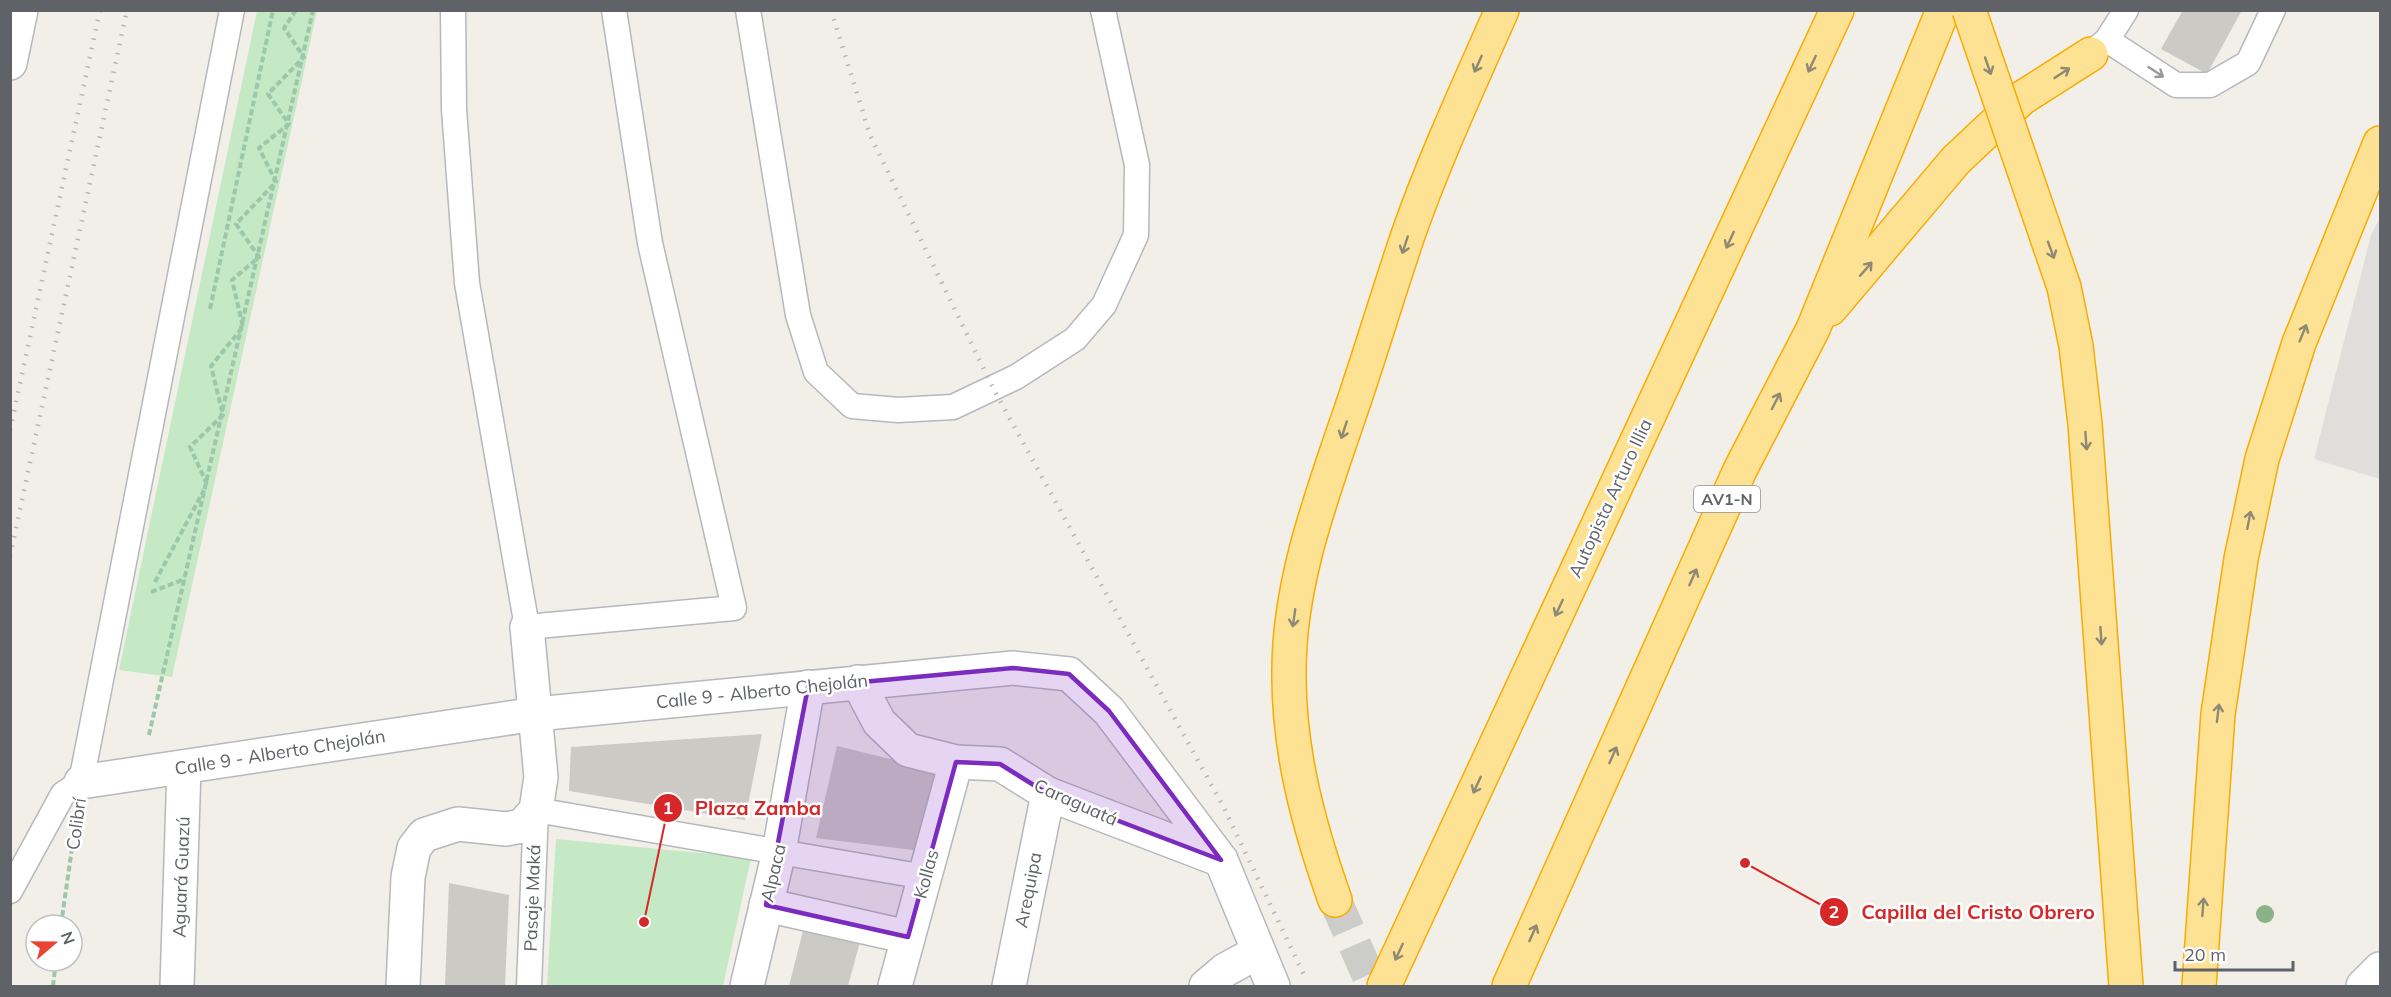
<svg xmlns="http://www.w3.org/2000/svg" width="2391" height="997" font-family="Mulish,sans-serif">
	<rect width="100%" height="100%" fill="#f1efe8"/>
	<polygon fill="#e0deda" points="2380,218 2380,479 2314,459 2371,235"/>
	<g fill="#c5e8c5">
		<polygon points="257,11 317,11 172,677 119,670"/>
		<polygon points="556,839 751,858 723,986 547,986"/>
	</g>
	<g fill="#cccac5">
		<polygon points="2183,10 2242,10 2207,74 2161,49"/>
		<polygon points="762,734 745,820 569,791 571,747"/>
		<polygon points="837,746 944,772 921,851 816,838"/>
		<polygon points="449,883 509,895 505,986 445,986"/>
		<polygon points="805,923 861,938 848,986 789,986"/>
	</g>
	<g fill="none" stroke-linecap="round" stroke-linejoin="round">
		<polyline stroke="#ccccc8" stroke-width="33" stroke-dasharray="33 16" stroke-linecap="butt" points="1335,900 1373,986"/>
		<defs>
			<g id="lane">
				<polyline points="453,10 454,109 467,283 527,627 734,608 650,243 614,10"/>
				<polyline points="748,10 798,315 816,372 852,406 898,410 953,407 1016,377 1075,339 1104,305 1136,235 1137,165 1103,10"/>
				<polyline points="2107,40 2176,85 2210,85 2248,63 2273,10"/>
				<polyline points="2095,50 2107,40 2126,10"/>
				<polyline points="10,891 63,794 81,782 232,10"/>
				<polyline points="529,986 536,810 925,877"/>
			</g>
			<g id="street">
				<polyline points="858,682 879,722 908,750 956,762 1000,764 1048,794 1221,860"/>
				<polyline points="81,782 536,714 1013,668 1069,674 1109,711 1221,860 1273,986"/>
				<polyline points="766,905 908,937"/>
				<polyline points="177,986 184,767"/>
				<polyline points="403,986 408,877 414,848 424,835 458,824 506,829 522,826 536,810 541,777 527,627"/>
				<polyline points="747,986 779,852 808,687"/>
				<polyline points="895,986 956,762"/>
				<polyline points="1009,986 1048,794"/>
				<polyline points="1206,986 1225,970 1258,952"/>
			</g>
			<g id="secondary">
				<polyline points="10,63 21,10"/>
				<polyline points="2363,986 2380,969"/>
			</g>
			<g id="highway">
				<polyline points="1830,309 1956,160 2022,98 2091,54"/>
				<path d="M1335,900C1309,827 1288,750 1289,671C1289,579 1324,490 1353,404C1372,348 1389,291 1408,235C1435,158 1469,85 1502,10"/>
				<polyline points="1384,986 1837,10"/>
				<polyline points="1509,986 1740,470 1813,329 1943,10"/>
				<polyline points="2199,986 2218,714 2241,559 2262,459 2299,343 2380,143"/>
			</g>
		</defs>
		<use href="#lane" stroke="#b5b8bc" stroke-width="27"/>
		<use href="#street" stroke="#b5b8bc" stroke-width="36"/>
		<use href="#secondary" stroke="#b6babf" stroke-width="36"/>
		<use href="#highway" stroke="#f9ab00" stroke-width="36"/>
		<g stroke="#9cc7a9" stroke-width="4" stroke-dasharray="6 3" stroke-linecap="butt">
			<polyline points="210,309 273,10"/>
			<polyline points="207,484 190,447 223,415 211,366 243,327 232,280 259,257 236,224 276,182 259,148 289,124 268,94 304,57 284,28 296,10"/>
			<polyline points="155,582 204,490"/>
			<polyline points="151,592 185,579"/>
			<polyline points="149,735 313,10"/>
			<polyline points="61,925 72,848"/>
			<polyline points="53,986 56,961"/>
		</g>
		<use href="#lane" stroke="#fff" stroke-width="24"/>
		<use href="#street" stroke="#fff" stroke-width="33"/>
		<use href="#secondary" stroke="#fff" stroke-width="33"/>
		<use href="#highway" stroke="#fde293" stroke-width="33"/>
		<g stroke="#b6b7b8" stroke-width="4.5" stroke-dasharray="1.5 8" stroke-linecap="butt">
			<polyline points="831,10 870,135 993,388 1224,808 1304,975"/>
			<polyline points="10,430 100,10"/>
			<polyline points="10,556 127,10"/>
		</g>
		<defs>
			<polyline id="highway-bridge" points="1969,10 2064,287 2076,346 2085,424 2126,986"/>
		</defs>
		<use href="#highway-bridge" stroke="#f9ab00" stroke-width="36" stroke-linecap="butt"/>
		<use href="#highway-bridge" stroke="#fde293" stroke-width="33"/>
	</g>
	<circle fill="#89b387" cx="2265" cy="914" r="9"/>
	<defs><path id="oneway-shaft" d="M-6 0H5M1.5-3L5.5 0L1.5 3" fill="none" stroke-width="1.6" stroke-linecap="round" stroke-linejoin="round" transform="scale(1.5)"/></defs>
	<g stroke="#8e8975">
		<use href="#oneway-shaft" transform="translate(1478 64) rotate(114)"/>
		<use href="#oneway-shaft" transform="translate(1812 64) rotate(115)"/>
		<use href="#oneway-shaft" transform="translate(1988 66) rotate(71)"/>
		<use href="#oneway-shaft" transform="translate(2062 73) rotate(-33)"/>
		<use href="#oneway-shaft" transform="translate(1730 240) rotate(115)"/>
		<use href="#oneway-shaft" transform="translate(1405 245) rotate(108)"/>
		<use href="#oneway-shaft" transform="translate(2051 250) rotate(70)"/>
		<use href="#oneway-shaft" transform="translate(1866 269) rotate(-49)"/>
		<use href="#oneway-shaft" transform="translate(2303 333) rotate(-68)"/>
		<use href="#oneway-shaft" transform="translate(1776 401) rotate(-63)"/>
		<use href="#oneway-shaft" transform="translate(1344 430) rotate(108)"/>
		<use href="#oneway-shaft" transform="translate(2086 441) rotate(86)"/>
		<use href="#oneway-shaft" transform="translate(2249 520) rotate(-79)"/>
		<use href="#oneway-shaft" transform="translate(1693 577) rotate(-66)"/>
		<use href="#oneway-shaft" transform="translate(1559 608) rotate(115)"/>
		<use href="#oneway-shaft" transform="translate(1294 618) rotate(98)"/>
		<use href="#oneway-shaft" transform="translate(2101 636) rotate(86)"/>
		<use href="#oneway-shaft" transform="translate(2218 713) rotate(-83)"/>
		<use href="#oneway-shaft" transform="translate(1613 755) rotate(-66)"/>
		<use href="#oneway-shaft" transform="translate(1477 785) rotate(115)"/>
		<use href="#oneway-shaft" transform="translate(2203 907) rotate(-86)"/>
		<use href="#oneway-shaft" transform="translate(1533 933) rotate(-66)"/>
		<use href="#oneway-shaft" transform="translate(1399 952) rotate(115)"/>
	</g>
	<use stroke="#979a9d" href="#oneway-shaft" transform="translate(2156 72) rotate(33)"/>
	<path fill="#7b2cbf" fill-opacity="0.2" stroke="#7b2cbf" stroke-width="4.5" stroke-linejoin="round" d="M1013,668L1069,674L1109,711L1221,860L1048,794L1000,764L956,762L908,937L766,905L808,687Z"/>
	<g text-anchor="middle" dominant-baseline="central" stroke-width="5" stroke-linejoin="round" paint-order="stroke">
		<rect fill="#fff" stroke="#8f9295" stroke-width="1.5" x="1694" y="486" width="66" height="26" rx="4.5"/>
		<g font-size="16" font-weight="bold" fill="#5f6368">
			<text x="1727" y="499">AV1-N</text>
		</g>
		<g font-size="18" fill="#5f6368" stroke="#fff">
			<text transform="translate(1610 498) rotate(-65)">Autopista Arturo Illia</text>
			<text transform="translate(762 691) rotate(-6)">Calle 9 - Alberto Chejolán</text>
			<text transform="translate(280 752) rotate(-9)">Calle 9 - Alberto Chejolán</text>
			<text transform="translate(1076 802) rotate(24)">Caraguatá</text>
			<text transform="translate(76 824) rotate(-82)">Colibrí</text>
			<text transform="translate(773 873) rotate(-77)">Alpaca</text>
			<text transform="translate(926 874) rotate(-75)">Kollas</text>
			<text transform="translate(181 877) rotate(-88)">Aguará Guazú</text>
			<text transform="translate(1028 890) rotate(-79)">Arequipa</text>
			<text transform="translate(532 898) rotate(-88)">Pasaje Maká</text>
		</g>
	</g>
	<path fill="none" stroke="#d62828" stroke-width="2" d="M644 922L668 808M1745 863L1834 912"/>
	<g fill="#d62828" stroke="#fff" stroke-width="2">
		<circle cx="644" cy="922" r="6"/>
		<circle cx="1745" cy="863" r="6"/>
		<circle cx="668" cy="808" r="15"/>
		<circle cx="1834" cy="912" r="15"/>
	</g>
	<g font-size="18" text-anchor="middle" font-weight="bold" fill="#fff">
		<text x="668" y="814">1</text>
		<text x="1834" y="918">2</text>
	</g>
	<g font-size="20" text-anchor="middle" font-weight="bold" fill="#d62828" stroke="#fff" stroke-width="5" stroke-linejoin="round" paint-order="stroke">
		<text x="758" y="815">Plaza Zamba</text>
		<text x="1978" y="919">Capilla del Cristo Obrero</text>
	</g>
	<rect width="2391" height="997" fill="none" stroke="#5f6368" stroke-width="24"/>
	<g transform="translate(54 943) rotate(70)"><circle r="28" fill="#ffffff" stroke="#bfc1c3" stroke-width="1.5"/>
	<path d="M0-4.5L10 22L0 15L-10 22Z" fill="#ea4335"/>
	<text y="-9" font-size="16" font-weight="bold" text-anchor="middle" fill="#5f6368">N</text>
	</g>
	<path d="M2175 961v9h118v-9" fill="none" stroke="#5f6368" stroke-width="3"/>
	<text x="2184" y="961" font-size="18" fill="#5f6368" stroke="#ffffff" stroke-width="4.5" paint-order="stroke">20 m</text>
</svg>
